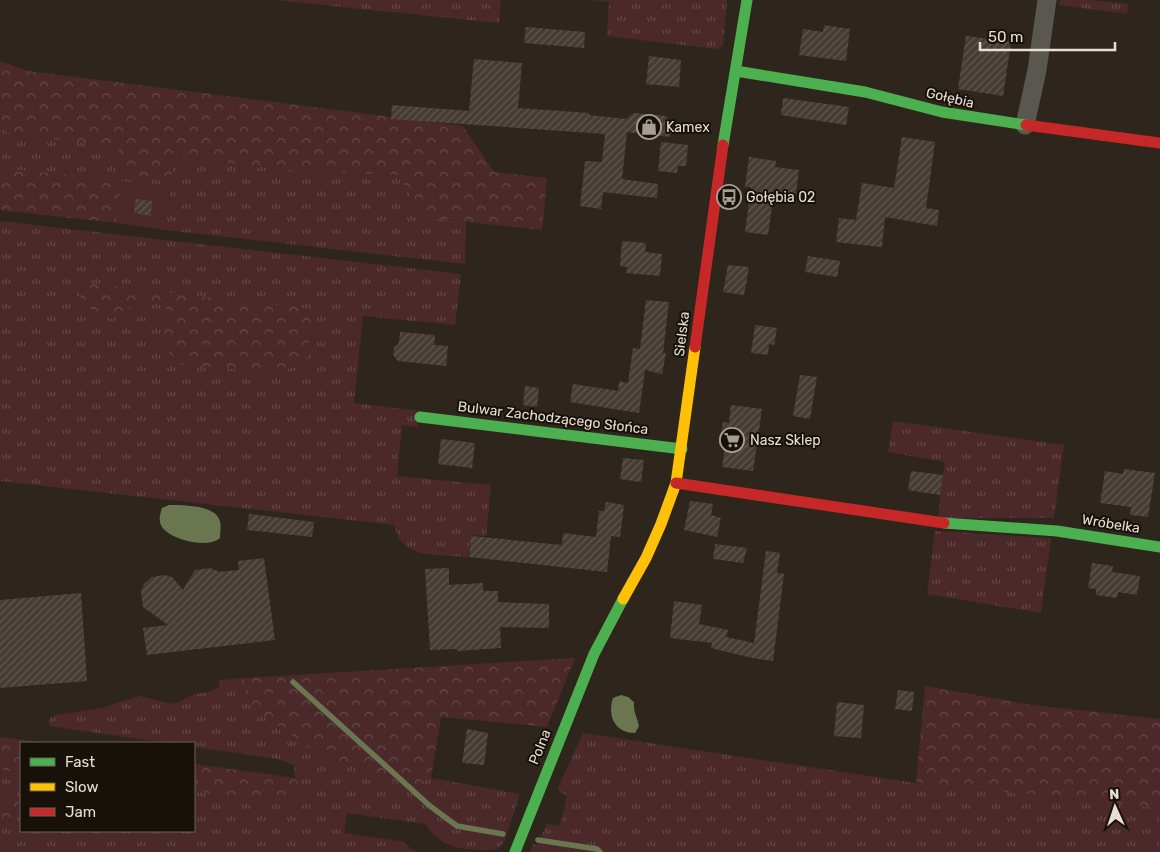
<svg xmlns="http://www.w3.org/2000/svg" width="1160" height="852" font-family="Rubik,sans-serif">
	<defs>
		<pattern id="grass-tufts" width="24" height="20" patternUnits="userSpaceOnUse" patternTransform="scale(1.25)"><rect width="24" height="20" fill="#4b292b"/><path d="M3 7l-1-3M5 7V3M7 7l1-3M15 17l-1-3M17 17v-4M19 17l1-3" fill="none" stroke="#654849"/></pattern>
		<pattern id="forest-crowns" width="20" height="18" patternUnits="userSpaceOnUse" patternTransform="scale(1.25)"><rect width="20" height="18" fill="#4b292b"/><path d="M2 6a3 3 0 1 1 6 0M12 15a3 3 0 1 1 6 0" fill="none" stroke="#654849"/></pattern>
		<pattern id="building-hatch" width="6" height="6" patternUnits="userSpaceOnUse" patternTransform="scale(1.25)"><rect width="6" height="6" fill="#463c34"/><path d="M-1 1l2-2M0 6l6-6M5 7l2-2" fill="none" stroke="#615850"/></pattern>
	</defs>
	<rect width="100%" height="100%" fill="#2e261d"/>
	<g fill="url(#grass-tufts)" fill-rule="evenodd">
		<polygon points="274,0 501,0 499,23"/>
		<polygon points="592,0 727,0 723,46 717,49 607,36 609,2"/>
		<polygon points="1060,0 1092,0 1128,4 1127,14 1059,5"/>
		<polygon points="0,114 8,133 121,148 174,166 176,157 299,171 398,175 423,217 466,222 465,264 165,230 170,188 0,168"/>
		<path d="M0,221L461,274L455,325L363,316L354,403L419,411L417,427L402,425L397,476L491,485L486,536L471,535L468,558L465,557C439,554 399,559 395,525L0,481ZM75,283L312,309L307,357L164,329L166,304L134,300Z"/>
		<polygon points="893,421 1064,445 1054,518 939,518 940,495 945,462 888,452"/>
		<polygon points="935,531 1051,538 1041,613 927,594"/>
		<path d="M244,678L247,700L312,750L351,766L390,777L399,790L431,778L520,794L504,842L498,849C480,851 454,851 439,839C434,836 429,829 425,824L347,813L344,833L404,842L412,850L417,852H0V823L7,824L20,800L0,797V770L21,772V831H194V791L282,804L301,788L295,778L294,765L278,759L194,747V743H168L50,726L49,721L51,717L57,715L102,708L139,696L172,704L180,702L191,695L212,691L219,687L220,680Z"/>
		<polygon points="583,733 916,783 1160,808 1160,852 530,852 533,844 537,845 547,824 560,826 567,796 560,792 558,788"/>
	</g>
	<g fill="url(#forest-crowns)">
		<polygon points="0,61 28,71 463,126 494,172 547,178 542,230 423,217 398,175 299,171 176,157 171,176 161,181 129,176 119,168 114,157 120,148 7,133 0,114"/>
		<polygon points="0,168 122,181 116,223 0,210"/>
		<path d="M75,282L313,309L307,357L293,367L278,374L179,364L166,349L164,329L166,304L134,300L127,311L112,319C90,310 81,307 75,282Z"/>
		<polygon points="575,658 547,727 441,717 431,778 399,790 390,777 351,766 312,750 258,711 247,700 244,678"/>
		<polygon points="925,686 1032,705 1160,719 1160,808 916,783"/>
		<polygon points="0,737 47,743 21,743 21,772 0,770"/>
		<polygon points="194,764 295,778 301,788 291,801 282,804 194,791"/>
		<polygon points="0,797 20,800 7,824 0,823"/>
	</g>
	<polygon fill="#4b292b" points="122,181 171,188 165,230 116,223"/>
	<g fill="#697650">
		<path d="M169,505C181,505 214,505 219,519C222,524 220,532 220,538C208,549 171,540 162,527C158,521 160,514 162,508Z"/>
		<path d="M621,695L628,697L634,702C633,711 637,717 639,726L635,733C615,733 607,716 613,698Z"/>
	</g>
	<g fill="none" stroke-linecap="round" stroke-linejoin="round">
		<g stroke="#697650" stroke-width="5.5">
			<polyline points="293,682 430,806 457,826 503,834"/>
			<polyline points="538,840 597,849 600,852"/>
		</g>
	</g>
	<g fill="url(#building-hatch)">
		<polygon points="824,25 850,29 846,61 799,55 803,29 823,32"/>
		<polygon points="526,27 585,32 584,48 524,43"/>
		<polygon points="966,36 1011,42 1003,96 958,89"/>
		<polygon points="649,56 681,60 679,87 646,84"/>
		<polygon points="474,59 522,63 518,108 589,113 589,115 626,119 634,113 666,116 671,122 670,137 627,132 622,179 658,184 657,198 603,192 601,209 580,206 585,161 602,162 605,134 391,119 392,105 469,111"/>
		<polygon points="783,98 849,107 846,125 781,115"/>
		<polygon points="902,137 935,142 926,208 939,210 937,226 885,217 882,247 836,242 839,218 856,220 862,183 894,188"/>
		<polygon points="661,142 688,145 686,166 678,166 677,173 658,171"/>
		<polygon points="749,157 776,161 775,167 799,170 796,194 774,191 768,235 745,232 751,187 745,187"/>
		<polygon points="136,199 152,201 151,216 134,213"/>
		<polygon points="622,241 646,243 645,252 662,254 660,276 626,273 627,267 620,266"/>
		<polygon points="808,256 840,261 837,277 805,272"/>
		<polygon points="728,265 749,267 744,295 723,292"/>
		<polygon points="646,300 669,302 663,353 666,353 662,374 645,370 639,413 570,402 573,384 618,391 619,381 628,383 633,348 640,349"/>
		<polygon points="755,325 777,328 774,345 769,344 768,355 751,353"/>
		<polygon points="400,332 435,335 434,345 448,346 446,366 398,361 393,355 394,348 399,343"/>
		<polygon points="800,375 817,377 810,419 793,416"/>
		<polygon points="525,386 539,388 537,407 523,405"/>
		<polygon points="731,405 762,409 753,471 722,467 726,442 720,441 723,422 729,423"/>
		<polygon points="441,439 475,443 472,468 438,464"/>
		<polygon points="623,458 644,460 641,482 620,479"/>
		<polygon points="1124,469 1155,473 1148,517 1130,515 1131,507 1100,503 1105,471 1123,474"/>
		<polygon points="911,471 943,475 940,495 908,490"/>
		<polygon points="690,501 713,504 711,515 721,518 717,537 684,530"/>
		<polygon points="606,502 624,505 620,537 611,536 607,572 469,557 471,536 562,545 563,533 596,537 599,511 604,511"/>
		<polygon points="249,514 314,522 312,537 247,530"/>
		<polygon points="715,544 747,548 743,563 713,559"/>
		<polygon points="766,551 780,553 777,573 784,574 773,661 752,658 711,648 712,643 670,638 674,601 702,605 699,624 728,630 726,637 754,643"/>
		<polygon points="264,558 275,640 147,655 143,628 168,625 143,607 141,591 144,584 152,577 164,575 172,577 183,590 195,570 210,568 219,572 239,570 238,561"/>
		<polygon points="1092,563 1113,566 1112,572 1140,576 1137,595 1118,592 1117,598 1096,595 1096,589 1088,588"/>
		<polygon points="449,568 449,585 483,583 483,591 498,591 498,602 549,604 549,628 500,627 501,648 457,651 457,649 430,650 425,569"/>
		<polygon points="81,593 87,681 0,688 0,600"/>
		<polygon points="898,690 914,692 912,711 895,709"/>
		<polygon points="837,702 864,705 861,738 834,736"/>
		<polygon points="467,729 488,733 484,765 462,763"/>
	</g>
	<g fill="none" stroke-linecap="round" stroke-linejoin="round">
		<polyline stroke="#595750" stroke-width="19" points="1025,125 1037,70 1047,0"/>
		<g stroke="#4caf50" stroke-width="11">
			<polyline points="736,71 865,92 942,112 1026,125"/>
			<polyline points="723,145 747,0"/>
			<polyline points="420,417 682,449"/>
			<polyline points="944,523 1057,531 1160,547"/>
			<polyline points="515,852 594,654 623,599"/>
		</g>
		<polyline stroke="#ffc107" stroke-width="11" points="623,599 646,558 661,524 676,483 695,347"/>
		<g stroke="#c62828" stroke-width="11">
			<polyline points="1026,125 1160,143"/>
			<polyline points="695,347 723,145"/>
			<polyline points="676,483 944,523"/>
		</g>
	</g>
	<defs>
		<symbol id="shop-ring" viewBox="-11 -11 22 22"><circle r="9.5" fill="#17110a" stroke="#a69e95" stroke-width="1.5"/><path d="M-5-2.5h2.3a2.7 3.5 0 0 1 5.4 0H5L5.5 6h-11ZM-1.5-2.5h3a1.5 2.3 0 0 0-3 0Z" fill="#a69e95"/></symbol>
		<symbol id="bus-ring" viewBox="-11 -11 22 22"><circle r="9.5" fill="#17110a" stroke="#a69e95" stroke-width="1.5"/><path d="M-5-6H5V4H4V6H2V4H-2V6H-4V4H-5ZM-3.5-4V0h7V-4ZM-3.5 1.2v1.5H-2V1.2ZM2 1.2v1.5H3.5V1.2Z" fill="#a69e95"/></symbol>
		<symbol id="supermarket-ring" viewBox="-11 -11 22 22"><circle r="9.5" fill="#17110a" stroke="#a69e95" stroke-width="1.5"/><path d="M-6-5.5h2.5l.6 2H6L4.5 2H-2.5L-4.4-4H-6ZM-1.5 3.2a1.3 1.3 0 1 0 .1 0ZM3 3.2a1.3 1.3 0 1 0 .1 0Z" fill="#a69e95"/></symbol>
	</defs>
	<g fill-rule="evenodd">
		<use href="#shop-ring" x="635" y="113" width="28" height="28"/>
		<use href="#bus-ring" x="715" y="183" width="28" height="28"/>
		<use href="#supermarket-ring" x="718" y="426" width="28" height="28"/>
	</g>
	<g text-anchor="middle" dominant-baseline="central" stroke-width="4" stroke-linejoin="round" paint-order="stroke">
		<g font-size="14" fill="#e7ded5" stroke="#17110a">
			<text transform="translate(950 98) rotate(13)">Gołębia</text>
			<text transform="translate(682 334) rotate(-83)">Sielska</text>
			<text transform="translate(553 418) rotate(7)">Bulwar Zachodzącego Słońca</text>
			<text transform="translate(1111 524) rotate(9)">Wróbelka</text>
			<text transform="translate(540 747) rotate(-68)">Polna</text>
		</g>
		<g font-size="14" fill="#e7ded5" stroke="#17110a" text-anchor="start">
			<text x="666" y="127">Kamex</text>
			<text x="746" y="197">Gołębia 02</text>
			<text x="750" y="440">Nasz Sklep</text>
		</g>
	</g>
	<rect x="20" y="742" width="175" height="90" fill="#17110a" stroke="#6a635b"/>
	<rect x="30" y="758" width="25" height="8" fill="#4caf50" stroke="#6a635b"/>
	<text x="65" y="767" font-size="15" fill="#e7ded5">Fast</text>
	<rect x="30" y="783" width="25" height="8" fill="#ffc107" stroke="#6a635b"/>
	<text x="65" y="792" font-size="15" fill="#e7ded5">Slow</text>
	<rect x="30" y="808" width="25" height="8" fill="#c62828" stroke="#6a635b"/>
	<text x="65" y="817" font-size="15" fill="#e7ded5">Jam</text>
	<g transform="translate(1115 807) rotate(357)" stroke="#17110a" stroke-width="4" paint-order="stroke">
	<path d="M0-4L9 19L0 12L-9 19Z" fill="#e7ded5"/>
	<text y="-8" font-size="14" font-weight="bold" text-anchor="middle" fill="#e7ded5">N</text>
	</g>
	<path d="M980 42v8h135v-8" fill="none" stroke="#e7ded5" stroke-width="2.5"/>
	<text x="988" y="42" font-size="15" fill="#e7ded5" stroke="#17110a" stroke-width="4" paint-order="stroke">50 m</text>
</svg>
